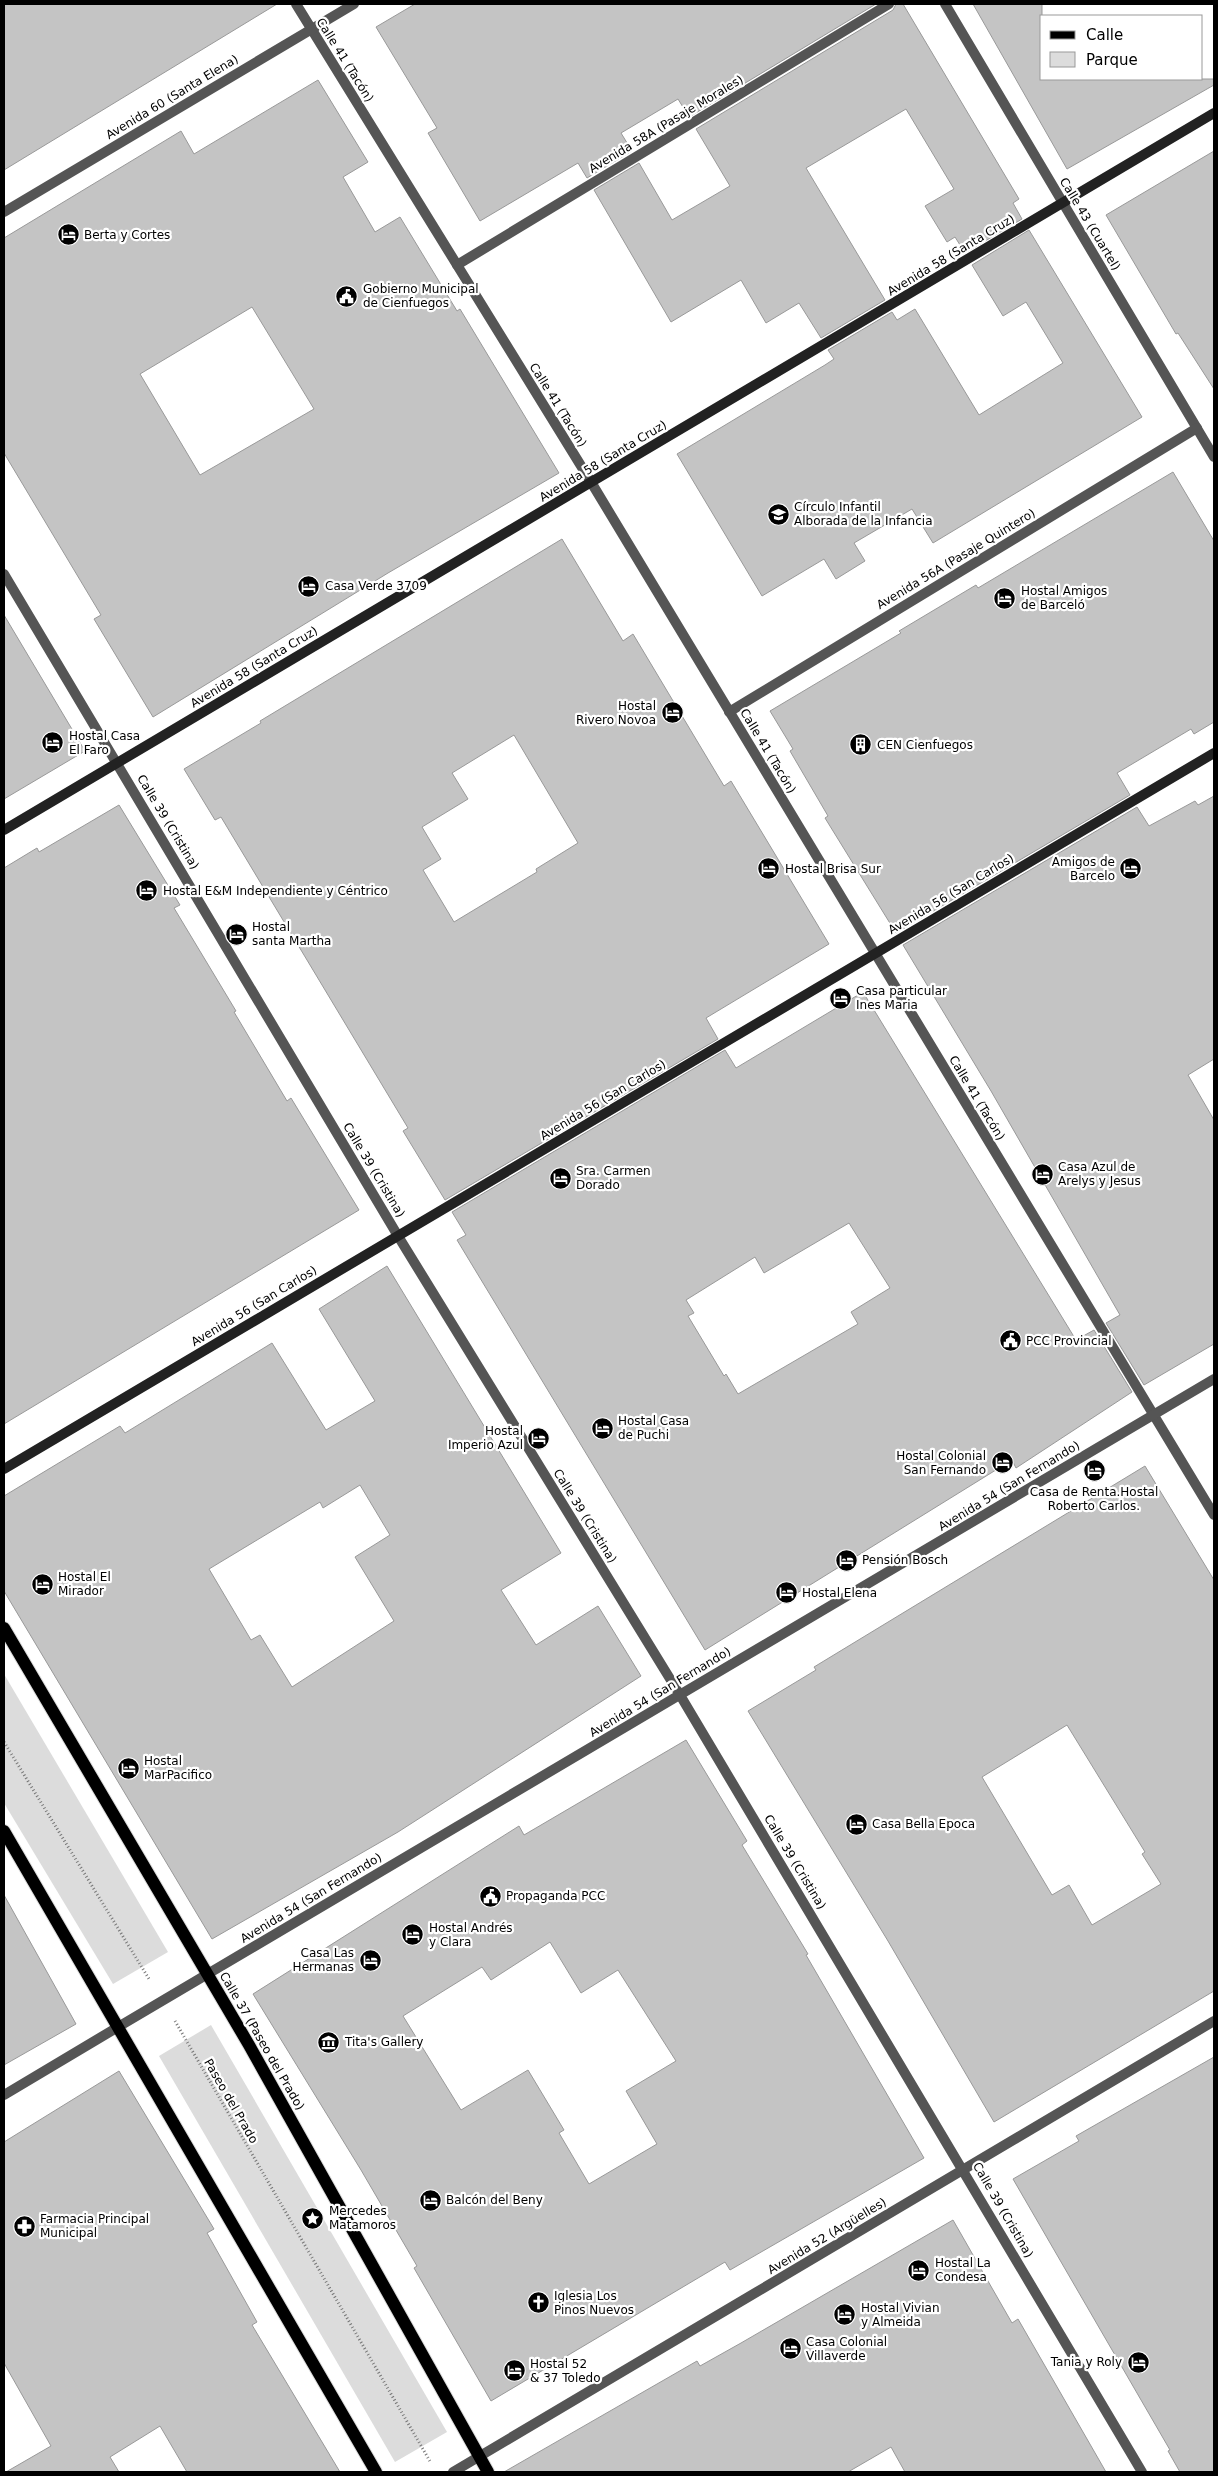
<svg xmlns="http://www.w3.org/2000/svg" width="1218" height="2476" font-family="'DejaVu Sans',sans-serif">
	<rect width="100%" height="100%" fill="#fff"/>
	<g fill="#dcdcdc">
		<polygon points="4,1674 168,1952 113,1984 4,1803"/>
		<polygon points="211,2025 447,2432 395,2462 159,2056"/>
	</g>
	<g fill="#c4c4c4" stroke="#999" fill-rule="evenodd">
		<polygon points="4,4 277,4 4,170"/>
		<polygon points="415,4 876,4 689,117 678,99 621,133 632,151 587,178 578,163 480,221 428,133 437,128 376,27"/>
		<polygon points="896,4 903,4 1019,199 1013,203 1022,219 965,253 955,237 947,242 925,206 954,189 906,109 806,168 885,300 821,338 799,303 766,323 741,280 671,322 594,190 639,163 672,220 730,186 696,129 893,10"/>
		<polygon points="973,4 1042,4 1042,79 1214,79 1214,85 1067,169"/>
		<path d="M318,80L368,162L343,177L375,232L400,217L457,311L460,309L559,473L388,573L153,717L94,619L101,615L4,453V238L181,131L194,154ZM252,307L314,409L200,475L140,374Z"/>
		<polygon points="1214,151 1214,389 1178,333 1176,334 1106,215"/>
		<polygon points="1029,230 1142,417 933,543 912,509 854,543 865,561 836,579 824,559 762,596 677,454 825,365 834,359 828,350 892,312 897,320 915,309 979,415 1063,363 1026,302 1003,316 972,265"/>
		<polygon points="1173,472 1214,541 1214,722 1194,734 1191,729 1117,773 1130,795 896,933 825,818 828,816 790,751 793,749 770,711 901,633 899,631 976,585 978,588"/>
		<path d="M562,539L623,641L633,634L724,786L731,781L829,944L706,1018L718,1039L445,1200L403,1131L408,1128L221,817L215,820L184,769L261,723L260,721ZM514,735L578,843L536,869L537,872L454,922L423,870L441,859L422,827L468,799L452,773Z"/>
		<polygon points="4,615 85,751 4,799"/>
		<polygon points="1214,796 1214,1059 1188,1075 1214,1120 1214,1344 1144,1385 1106,1323 1120,1315 991,1091 903,945 1137,807 1149,826 1195,801 1198,805"/>
		<polygon points="119,805 180,905 174,908 236,1011 234,1012 287,1101 291,1098 359,1210 4,1424 4,868 37,848 39,852"/>
		<path d="M863,992L1076,1340L1094,1330L1132,1392L1016,1468L1012,1460L705,1650L457,1240L466,1235L452,1212L725,1050L736,1068ZM849,1223L890,1288L851,1312L858,1324L738,1394L726,1374L724,1376L688,1316L694,1313L686,1300L755,1257L764,1273Z"/>
		<path d="M387,1266L561,1553L501,1590L536,1645L598,1606L641,1676L398,1832L212,1939L4,1591V1496L120,1426L125,1433L272,1343L326,1430L375,1401L319,1309ZM360,1485L390,1535L355,1557L394,1621L292,1687L260,1635L251,1640L209,1569L320,1502L323,1508Z"/>
		<path d="M1145,1466L1214,1580V1991L994,2122L888,1941L748,1711L816,1670L814,1667ZM1067,1725L1145,1852L1142,1854L1161,1884L1092,1925L1069,1885L1052,1895L982,1777Z"/>
		<path d="M686,1740L747,1841L742,1845L808,1954L806,1955L924,2158L730,2270L725,2262L491,2401L414,2268L417,2266L361,2170L253,1994L519,1826L524,1835ZM550,1942L581,1993L618,1970L676,2061L626,2091L657,2144L589,2184L559,2133L564,2130L528,2070L461,2110L403,2016L482,1967L491,1980Z"/>
		<polygon points="4,1895 76,2024 4,2065"/>
		<polygon points="1214,2057 1214,2472 1180,2472 1168,2451 1170,2450 1013,2179 1079,2141 1076,2136"/>
		<polygon points="119,2071 214,2229 207,2233 257,2322 252,2325 340,2472 187,2472 160,2426 110,2457 119,2472 6,2472 51,2446 4,2363 4,2142"/>
		<polygon points="953,2220 1012,2323 1018,2319 1106,2472 905,2472 891,2447 848,2472 504,2472 697,2361 700,2366 741,2343"/>
	</g>
	<g fill="none" stroke-linecap="round" stroke-linejoin="round">
		<defs>
			<g id="primary">
				<polyline points="4,1628 249,2045 488,2472"/>
				<polyline points="4,1831 376,2472"/>
			</g>
		</defs>
		<use href="#primary" stroke="#dbdbdb" stroke-width="14"/>
		<g stroke="#777" stroke-width="3" stroke-dasharray="1 2.5" stroke-linecap="butt">
			<polyline points="4,1742 149,1979"/>
			<polyline points="175,2021 431,2463"/>
		</g>
		<polyline stroke="#555" stroke-width="10" points="4,2095 118,2027"/>
		<g stroke="#555" stroke-width="10">
			<polyline points="296,4 591,482 1214,1515"/>
			<polyline points="1063,203 1214,457"/>
			<polyline points="457,265 889,4"/>
			<polyline points="4,574 398,1236 680,1695 1142,2472"/>
			<polyline points="729,712 1197,428"/>
			<polyline points="118,2027 1214,1379"/>
			<polyline points="453,2472 1214,2021"/>
		</g>
		<g stroke="#555" stroke-width="10">
			<polyline points="945,4 1063,203"/>
			<polyline points="4,212 354,4"/>
		</g>
		<g stroke="#222" stroke-width="10">
			<polyline points="4,830 1214,113"/>
			<polyline points="4,1469 1214,753"/>
		</g>
		<use href="#primary" stroke="#000" stroke-width="12"/>
	</g>
	<defs>
		<symbol id="hotel-disc" viewBox="-11 -11 22 22"><circle r="9.5" fill="#000" stroke="#fff"/><path d="M-6-4.5h1.5V1H6V5H4.5V3h-9V5H-6ZM-4 0a1.8 1.8 0 1 1 3.6 0ZM.5 0V-2.5h3Q6-2.5 6 0Z" fill="#fff"/></symbol>
		<symbol id="civic-disc" viewBox="-11 -11 22 22"><circle r="9.5" fill="#000" stroke="#fff"/><path d="M-.6-6.5H3V-4.5H.6V-3L4-1V1h2V6H-6V1h2V-1L-.6-3ZM-1.2 2.5V6h2.4V2.5Z" fill="#fff"/></symbol>
		<symbol id="school-disc" viewBox="-11 -11 22 22"><circle r="9.5" fill="#000" stroke="#fff"/><path d="M0-5L7-2L0 1L-7-2ZM-4 1L0 2.5L4 1V4Q0 6-4 4Z" fill="#fff"/></symbol>
		<symbol id="building-disc" viewBox="-11 -11 22 22"><circle r="9.5" fill="#000" stroke="#fff"/><path d="M-4-6H4V6H1V3H-1V6H-4ZM-2.5-4.3h1.7v1.8h-1.7ZM.8-4.3h1.7v1.8H.8ZM-2.5-1h1.7V.8h-1.7ZM.8-1h1.7V.8H.8Z" fill="#fff"/></symbol>
		<symbol id="museum-disc" viewBox="-11 -11 22 22"><circle r="9.5" fill="#000" stroke="#fff"/><path d="M0-6L6-3V-2H-6V-3ZM-5-1h2V3h-2ZM-1-1h2V3h-2ZM3-1h2V3H3ZM-6 4H6V6H-6Z" fill="#fff"/></symbol>
		<symbol id="sight-disc" viewBox="-11 -11 22 22"><circle r="9.5" fill="#000" stroke="#fff"/><path d="M0-6L1.8-2.2L6-1.7L2.9 1.2L3.7 5.4L0 3.3L-3.7 5.4L-2.9 1.2L-6-1.7L-1.8-2.2Z" fill="#fff"/></symbol>
		<symbol id="pharmacy-disc" viewBox="-11 -11 22 22"><circle r="9.5" fill="#000" stroke="#fff"/><path d="M-2-6h4v4h4v4h-4v4h-4v-4h-4v-4h4Z" fill="#fff"/></symbol>
		<symbol id="church-disc" viewBox="-11 -11 22 22"><circle r="9.5" fill="#000" stroke="#fff"/><path d="M-1.2-6h2.4v3.5h3.3v2.4h-3.3V6h-2.4V-.1h-3.3v-2.4h3.3Z" fill="#fff"/></symbol>
	</defs>
	<g fill-rule="evenodd">
		<use href="#hotel-disc" x="56" y="222" width="25" height="25"/>
		<use href="#civic-disc" x="334" y="284" width="25" height="25"/>
		<use href="#school-disc" x="766" y="502" width="25" height="25"/>
		<use href="#hotel-disc" x="296" y="574" width="25" height="25"/>
		<use href="#hotel-disc" x="992" y="586" width="25" height="25"/>
		<use href="#hotel-disc" x="660" y="700" width="25" height="25"/>
		<use href="#hotel-disc" x="40" y="730" width="25" height="25"/>
		<use href="#building-disc" x="848" y="732" width="25" height="25"/>
		<use href="#hotel-disc" x="756" y="856" width="25" height="25"/>
		<use href="#hotel-disc" x="1118" y="856" width="25" height="25"/>
		<use href="#hotel-disc" x="134" y="878" width="25" height="25"/>
		<use href="#hotel-disc" x="224" y="922" width="25" height="25"/>
		<use href="#hotel-disc" x="828" y="986" width="25" height="25"/>
		<use href="#hotel-disc" x="1030" y="1162" width="25" height="25"/>
		<use href="#hotel-disc" x="548" y="1166" width="25" height="25"/>
		<use href="#civic-disc" x="998" y="1328" width="25" height="25"/>
		<use href="#hotel-disc" x="590" y="1416" width="25" height="25"/>
		<use href="#hotel-disc" x="526" y="1426" width="25" height="25"/>
		<use href="#hotel-disc" x="990" y="1450" width="25" height="25"/>
		<use href="#hotel-disc" x="1082" y="1458" width="25" height="25"/>
		<use href="#hotel-disc" x="834" y="1548" width="25" height="25"/>
		<use href="#hotel-disc" x="30" y="1572" width="25" height="25"/>
		<use href="#hotel-disc" x="774" y="1580" width="25" height="25"/>
		<use href="#hotel-disc" x="116" y="1756" width="25" height="25"/>
		<use href="#hotel-disc" x="844" y="1812" width="25" height="25"/>
		<use href="#civic-disc" x="478" y="1884" width="25" height="25"/>
		<use href="#hotel-disc" x="400" y="1922" width="25" height="25"/>
		<use href="#hotel-disc" x="358" y="1948" width="25" height="25"/>
		<use href="#museum-disc" x="316" y="2030" width="25" height="25"/>
		<use href="#hotel-disc" x="418" y="2188" width="25" height="25"/>
		<use href="#sight-disc" x="300" y="2206" width="25" height="25"/>
		<use href="#pharmacy-disc" x="12" y="2214" width="25" height="25"/>
		<use href="#hotel-disc" x="906" y="2258" width="25" height="25"/>
		<use href="#church-disc" x="526" y="2290" width="25" height="25"/>
		<use href="#hotel-disc" x="832" y="2302" width="25" height="25"/>
		<use href="#hotel-disc" x="778" y="2336" width="25" height="25"/>
		<use href="#hotel-disc" x="1126" y="2350" width="25" height="25"/>
		<use href="#hotel-disc" x="502" y="2358" width="25" height="25"/>
	</g>
	<g text-anchor="middle" dominant-baseline="central" stroke-width="4.5" stroke-linejoin="round" paint-order="stroke">
		<g font-size="12" fill="#000" stroke="#fff">
			<text transform="translate(345 60) rotate(58)">Calle 41 (Tacón)</text>
			<text transform="translate(172 97) rotate(-31)">Avenida 60 (Santa Elena)</text>
			<text transform="translate(666 124) rotate(-31)">Avenida 58A (Pasaje Morales)</text>
			<text transform="translate(1090 224) rotate(59)">Calle 43 (Cuartel)</text>
			<text transform="translate(951 255) rotate(-31)">Avenida 58 (Santa Cruz)</text>
			<text transform="translate(558 405) rotate(58)">Calle 41 (Tacón)</text>
			<text transform="translate(603 461) rotate(-31)">Avenida 58 (Santa Cruz)</text>
			<text transform="translate(956 559) rotate(-31)">Avenida 56A (Pasaje Quintero)</text>
			<text transform="translate(254 667) rotate(-31)">Avenida 58 (Santa Cruz)</text>
			<text transform="translate(768 751) rotate(59)">Calle 41 (Tacón)</text>
			<text transform="translate(168 822) rotate(59)">Calle 39 (Cristina)</text>
			<text transform="translate(951 894) rotate(-31)">Avenida 56 (San Carlos)</text>
			<text transform="translate(977 1098) rotate(59)">Calle 41 (Tacón)</text>
			<text transform="translate(603 1100) rotate(-31)">Avenida 56 (San Carlos)</text>
			<text transform="translate(374 1170) rotate(59)">Calle 39 (Cristina)</text>
			<text transform="translate(254 1306) rotate(-31)">Avenida 56 (San Carlos)</text>
			<text transform="translate(1009 1486) rotate(-31)">Avenida 54 (San Fernando)</text>
			<text transform="translate(585 1516) rotate(58)">Calle 39 (Cristina)</text>
			<text transform="translate(660 1692) rotate(-31)">Avenida 54 (San Fernando)</text>
			<text transform="translate(795 1862) rotate(59)">Calle 39 (Cristina)</text>
			<text transform="translate(311 1898) rotate(-31)">Avenida 54 (San Fernando)</text>
			<text transform="translate(262 2041) rotate(60)">Calle 37 (Paseo del Prado)</text>
			<text transform="translate(231 2101) rotate(60)">Paseo del Prado</text>
			<text transform="translate(1003 2210) rotate(60)">Calle 39 (Cristina)</text>
			<text transform="translate(827 2236) rotate(-31)">Avenida 52 (Argüelles)</text>
		</g>
		<g font-size="12" fill="#000" stroke="#fff" text-anchor="start">
			<text x="84" y="235">Berta y Cortes</text>
			<text x="363" y="289">Gobierno Municipal<tspan x="363" dy="14">de Cienfuegos</tspan></text>
			<text x="794" y="507">Círculo Infantil<tspan x="794" dy="14">Alborada de la Infancia</tspan></text>
			<text x="325" y="586">Casa Verde 3709</text>
			<text x="1021" y="591">Hostal Amigos<tspan x="1021" dy="14">de Barceló</tspan></text>
			<text x="656" y="706" text-anchor="end">Hostal<tspan x="656" dy="14">Rivero Novoa</tspan></text>
			<text x="69" y="736">Hostal Casa<tspan x="69" dy="14">El Faro</tspan></text>
			<text x="877" y="745">CEN Cienfuegos</text>
			<text x="1115" y="862" text-anchor="end">Amigos de<tspan x="1115" dy="14">Barcelo</tspan></text>
			<text x="785" y="869">Hostal Brisa Sur</text>
			<text x="163" y="891">Hostal E&amp;M Independiente y Céntrico</text>
			<text x="252" y="927">Hostal<tspan x="252" dy="14">santa Martha</tspan></text>
			<text x="856" y="991">Casa particular<tspan x="856" dy="14">Ines Maria</tspan></text>
			<text x="1058" y="1167">Casa Azul de<tspan x="1058" dy="14">Arelys y Jesus</tspan></text>
			<text x="576" y="1171">Sra. Carmen<tspan x="576" dy="14">Dorado</tspan></text>
			<text x="1026" y="1341">PCC Provincial</text>
			<text x="618" y="1421">Hostal Casa<tspan x="618" dy="14">de Puchi</tspan></text>
			<text x="523" y="1431" text-anchor="end">Hostal<tspan x="523" dy="14">Imperio Azul</tspan></text>
			<text x="986" y="1456" text-anchor="end">Hostal Colonial<tspan x="986" dy="14">San Fernando</tspan></text>
			<text x="1094" y="1492" text-anchor="middle">Casa de Renta.Hostal<tspan x="1094" dy="14">Roberto Carlos.</tspan></text>
			<text x="862" y="1560">Pensión Bosch</text>
			<text x="58" y="1577">Hostal El<tspan x="58" dy="14">Mirador</tspan></text>
			<text x="802" y="1593">Hostal Elena</text>
			<text x="144" y="1761">Hostal<tspan x="144" dy="14">MarPacifico</tspan></text>
			<text x="872" y="1824">Casa Bella Epoca</text>
			<text x="506" y="1896">Propaganda PCC</text>
			<text x="429" y="1928">Hostal Andrés<tspan x="429" dy="14">y Clara</tspan></text>
			<text x="354" y="1953" text-anchor="end">Casa Las<tspan x="354" dy="14">Hermanas</tspan></text>
			<text x="345" y="2042">Tita's Gallery</text>
			<text x="446" y="2200">Balcón del Beny</text>
			<text x="329" y="2211">Mercedes<tspan x="329" dy="14">Matamoros</tspan></text>
			<text x="40" y="2219">Farmacia Principal<tspan x="40" dy="14">Municipal</tspan></text>
			<text x="935" y="2263">Hostal La<tspan x="935" dy="14">Condesa</tspan></text>
			<text x="554" y="2296">Iglesia Los<tspan x="554" dy="14">Pinos Nuevos</tspan></text>
			<text x="861" y="2308">Hostal Vivian<tspan x="861" dy="14">y Almeida</tspan></text>
			<text x="806" y="2342">Casa Colonial<tspan x="806" dy="14">Villaverde</tspan></text>
			<text x="1122" y="2362" text-anchor="end">Tania y Roly</text>
			<text x="530" y="2364">Hostal 52<tspan x="530" dy="14">&amp; 37 Toledo</tspan></text>
		</g>
	</g>
	<rect width="1218" height="2476" fill="none" stroke="#000000" stroke-width="10"/>
	<rect x="1040" y="15" width="162" height="65" fill="#ffffff" stroke="#999999"/>
	<rect x="1050" y="31" width="25" height="8" fill="#000000" stroke="#999999"/>
	<text x="1086" y="40" font-size="15" fill="#000000">Calle</text>
	<rect x="1050" y="52" width="25" height="15" fill="#dcdcdc" stroke="#999999"/>
	<text x="1086" y="65" font-size="15" fill="#000000">Parque</text>
</svg>
